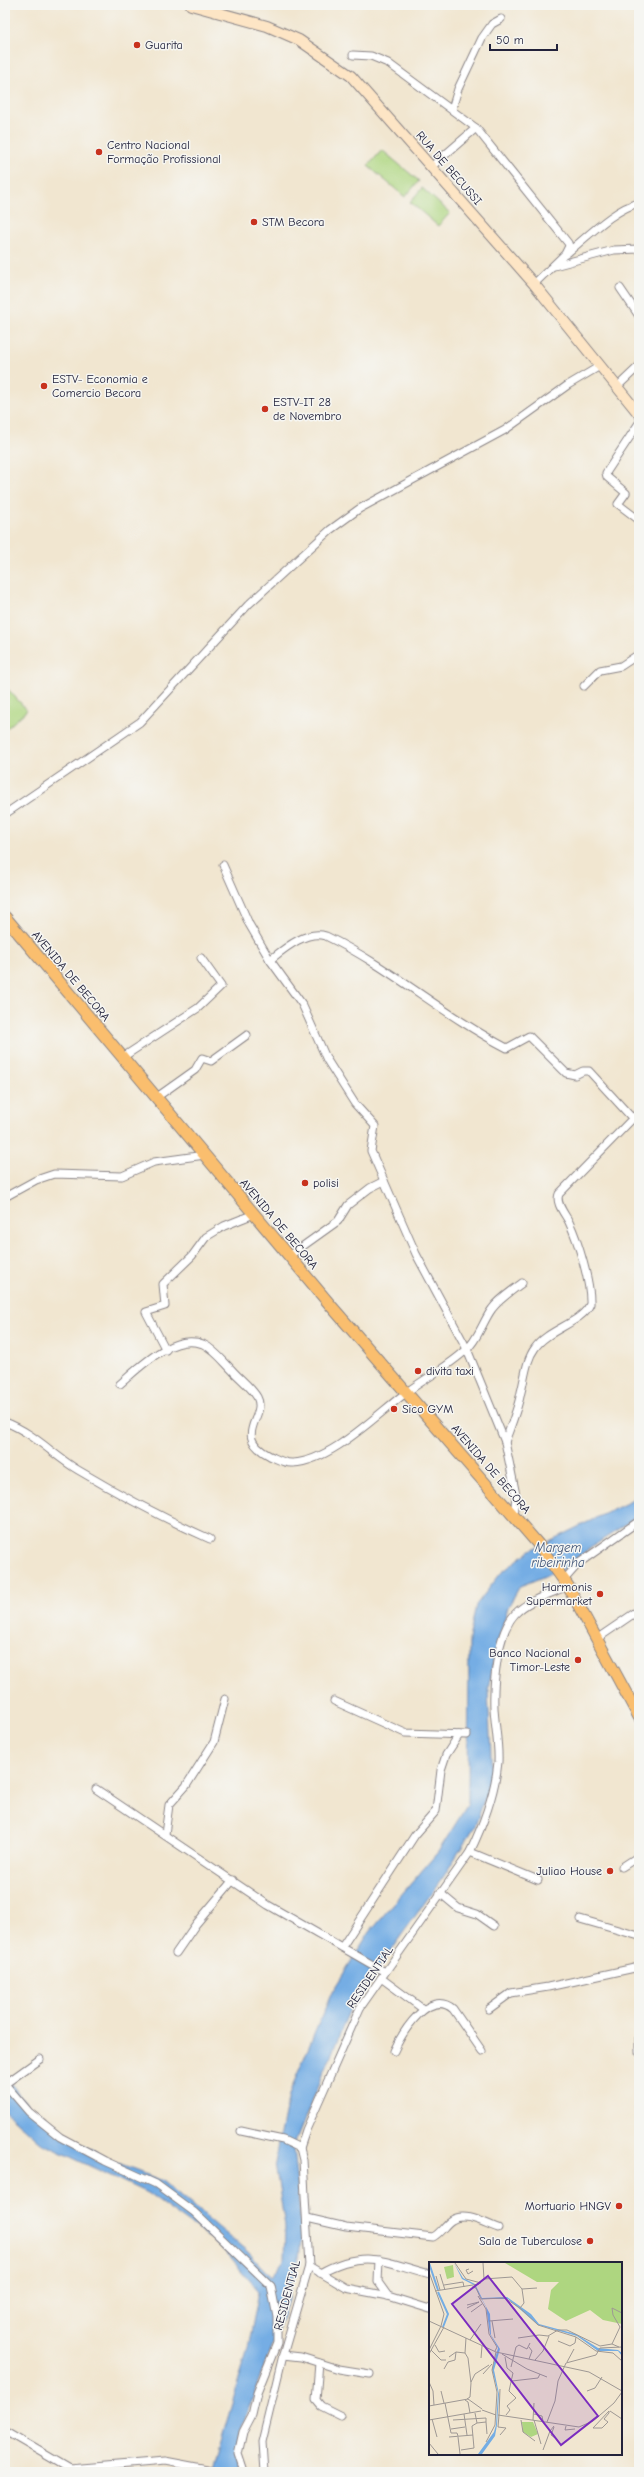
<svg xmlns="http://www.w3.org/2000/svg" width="644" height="2477" font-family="'Comic Neue',sans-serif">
	<rect width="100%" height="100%" fill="#f6f6f2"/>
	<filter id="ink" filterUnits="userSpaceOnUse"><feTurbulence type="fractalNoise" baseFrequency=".025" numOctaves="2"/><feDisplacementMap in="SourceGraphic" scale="8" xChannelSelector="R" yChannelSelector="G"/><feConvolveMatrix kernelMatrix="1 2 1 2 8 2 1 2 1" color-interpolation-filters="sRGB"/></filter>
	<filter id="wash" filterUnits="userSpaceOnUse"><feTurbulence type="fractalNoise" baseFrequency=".012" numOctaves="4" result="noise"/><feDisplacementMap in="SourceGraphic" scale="16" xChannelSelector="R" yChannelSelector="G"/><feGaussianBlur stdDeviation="0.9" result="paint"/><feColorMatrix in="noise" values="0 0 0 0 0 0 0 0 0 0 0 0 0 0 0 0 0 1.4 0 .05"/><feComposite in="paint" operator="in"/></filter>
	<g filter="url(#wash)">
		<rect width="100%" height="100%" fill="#f1e6d0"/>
		<g fill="#aed680" stroke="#687c5e">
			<polygon points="382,150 419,181 405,197 368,166"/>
			<polygon points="422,188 450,213 438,226 410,202"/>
			<polygon points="5,686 27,710 5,730"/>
		</g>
		<polygon fill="#74ade4" stroke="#4b6890" points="639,1497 639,1515 586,1551 568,1567 520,1586 508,1607 495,1651 488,1689 492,1778 475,1826 444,1876 352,2004 293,2148 302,2234 299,2258 283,2316 240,2432 238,2454 239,2472 212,2472 248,2349 259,2291 220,2246 147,2193 41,2143 5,2111 5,2076 29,2107 44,2122 110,2161 163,2181 248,2252 271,2277 284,2260 285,2227 275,2163 289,2094 332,1992 370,1931 438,1852 468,1804 469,1639 476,1605 501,1573 529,1551"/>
	</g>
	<g filter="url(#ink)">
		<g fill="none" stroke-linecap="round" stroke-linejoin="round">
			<defs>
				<g id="street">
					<polyline points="353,55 371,56 388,63 476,128 431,167"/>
					<polyline points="452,109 458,89 482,38 492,24 501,19"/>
					<polyline points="476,128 568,243 569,246 565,254 534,284"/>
					<path d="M566,254C586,238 615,208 639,203"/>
					<polyline points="554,266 614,250 639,249"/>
					<polyline points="620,288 639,316"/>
					<polyline points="618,386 639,366"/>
					<polyline points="639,423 606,473 607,477 626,493 618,504 639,520"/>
					<polyline points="584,686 600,670 621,666 639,654"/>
					<polyline points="5,814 140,722 249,604 330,530 359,509 505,430 568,385 600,366"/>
					<polyline points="223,865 249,924 270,960 302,1004 327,1060 355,1104 375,1126 371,1151 416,1254 467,1349 505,1442 516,1495 514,1517"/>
					<path d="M270,960C285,948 306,930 326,936C390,967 443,1015 507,1048L529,1036L566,1073L575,1075L583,1071H589L633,1119"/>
					<polyline points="123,1057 198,1008 221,986 201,958"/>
					<polyline points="157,1097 195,1070 202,1058 211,1061 247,1035"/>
					<polyline points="5,1197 36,1180 54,1174 122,1176 154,1162 205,1155"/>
					<polyline points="289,1256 338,1221 348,1205 370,1188 384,1181"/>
					<polyline points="166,1350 146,1312 165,1306 163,1284 192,1256 206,1237 224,1226 254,1214"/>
					<path d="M120,1384C141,1366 173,1333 203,1344C214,1349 224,1362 232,1370C240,1379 251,1387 257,1397C268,1417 230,1435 270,1456C277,1459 285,1464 293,1463C332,1461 377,1414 407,1392C426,1378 449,1366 466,1350C478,1340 483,1321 492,1309C499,1299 512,1291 522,1283"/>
					<path d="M5,1422C34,1433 53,1455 78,1470C120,1495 165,1519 210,1539"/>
					<path d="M505,1442C511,1425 518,1409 521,1392C525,1377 526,1360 535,1348C548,1329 582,1323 590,1304C591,1283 578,1241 569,1222C565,1214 555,1203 559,1194L639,1112"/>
					<polyline points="564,1580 579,1563 639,1521"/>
					<polyline points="598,1638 639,1610"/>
					<polyline points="334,1701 405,1733 467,1735"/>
					<polyline points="96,1789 268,1905 385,1972"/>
					<polyline points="165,1834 169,1805 186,1786 214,1742 225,1699"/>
					<polyline points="470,1852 538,1880"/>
					<polyline points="622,1867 639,1856"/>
					<polyline points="440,1893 458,1908 477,1914 494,1926"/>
					<polyline points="580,1919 639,1936"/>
					<polyline points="342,1947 415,1835 436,1811 441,1770 446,1755 459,1735"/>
					<polyline points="176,1953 196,1924 233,1880"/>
					<polyline points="381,1978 423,2009"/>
					<polyline points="489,2009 511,1993 548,1987 639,1967"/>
					<polyline points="639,2013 639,2052"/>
					<path d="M394,2051C402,2033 429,1988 453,2009L482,2051"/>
					<polyline points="5,2084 29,2112 60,2137 105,2161 156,2184 194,2212 271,2286 277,2317 277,2343 257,2393 252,2415 243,2432 238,2454 244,2472"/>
					<polyline points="5,2084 40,2059"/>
					<polyline points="241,2131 283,2140 300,2148"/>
					<path d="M307,2218L346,2227L433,2237C441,2233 445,2224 452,2220C465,2211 486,2224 498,2228"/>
					<polyline points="379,2260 378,2282 388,2296"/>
					<polyline points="309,2266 346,2288 388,2296 430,2309"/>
					<path d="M320,2273C366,2248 384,2262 430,2274"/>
					<polyline points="283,2355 301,2357 339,2369 370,2374"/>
					<polyline points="319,2363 316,2400 321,2406 341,2416"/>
					<polyline points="5,2431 70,2469"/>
					<polyline points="68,2472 70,2469 165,2461 207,2469 213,2472"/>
					<path d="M264,2472L262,2442L283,2355L309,2266L303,2160L300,2148L306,2130L360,2008L470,1852C484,1823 495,1794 498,1762C499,1745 495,1726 494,1708C493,1683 497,1633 515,1614C528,1600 550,1594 568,1586"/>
				</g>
				<polyline id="secondary" points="191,5 267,26 299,40 351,76 534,284 639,414"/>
				<polyline id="primary" points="5,917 332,1307 538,1544 568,1586 639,1717"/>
			</defs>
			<use href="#street" stroke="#8a8486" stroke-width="9"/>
			<use href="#secondary" stroke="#8a8486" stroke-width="12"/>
			<use href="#primary" stroke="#8a8486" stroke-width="13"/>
			<use href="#street" stroke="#fff" stroke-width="7"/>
			<use href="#secondary" stroke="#fde5c5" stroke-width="10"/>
			<use href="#primary" stroke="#fabe6e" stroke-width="11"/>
		</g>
	</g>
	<g fill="#c8321e" stroke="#f6f6f2" stroke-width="1.5">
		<circle cx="137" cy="45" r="4"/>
		<circle cx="99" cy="152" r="4"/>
		<circle cx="254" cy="222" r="4"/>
		<circle cx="44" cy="386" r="4"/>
		<circle cx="265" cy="409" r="4"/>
		<circle cx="305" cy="1183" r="4"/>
		<circle cx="418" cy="1371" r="4"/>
		<circle cx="394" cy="1409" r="4"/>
		<circle cx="600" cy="1594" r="4"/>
		<circle cx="578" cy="1660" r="4"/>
		<circle cx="610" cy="1871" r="4"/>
		<circle cx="619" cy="2206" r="4"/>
		<circle cx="590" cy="2241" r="4"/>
	</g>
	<g text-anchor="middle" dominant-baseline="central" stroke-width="3" stroke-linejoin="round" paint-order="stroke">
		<g font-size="12" fill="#22223b" stroke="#f6f6f2" text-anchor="start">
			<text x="145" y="45">Guarita</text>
			<text x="107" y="145">Centro Nacional<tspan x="107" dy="14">Formação Profissional</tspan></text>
			<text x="262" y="222">STM Becora</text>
			<text x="52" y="379">ESTV- Economia e<tspan x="52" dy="14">Comercio Becora</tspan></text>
			<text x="273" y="402">ESTV-IT 28<tspan x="273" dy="14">de Novembro</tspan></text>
			<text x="313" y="1183">polisi</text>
			<text x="426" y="1371">divita taxi</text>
			<text x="402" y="1409">Sico GYM</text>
			<text x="592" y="1587" text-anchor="end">Harmonis<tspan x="592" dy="14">Supermarket</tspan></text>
			<text x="570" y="1653" text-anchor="end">Banco Nacional<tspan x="570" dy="14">Timor-Leste</tspan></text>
			<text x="602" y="1871" text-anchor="end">Juliao House</text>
			<text x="611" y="2206" text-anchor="end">Mortuario HNGV</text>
			<text x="582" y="2241" text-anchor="end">Sala de Tuberculose</text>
		</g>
		<g font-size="12" fill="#22223b" stroke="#f6f6f2">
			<text transform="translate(449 168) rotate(49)">RUA DE BECUSSI</text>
			<text transform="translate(71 976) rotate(50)">AVENIDA DE BECORA</text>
			<text transform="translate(279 1224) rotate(50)">AVENIDA DE BECORA</text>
			<text transform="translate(491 1469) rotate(49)">AVENIDA DE BECORA</text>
			<text transform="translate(370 1977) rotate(-56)">RESIDENTIAL</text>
			<text transform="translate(287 2295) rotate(-75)">RESIDENTIAL</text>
		</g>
		<g font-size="13" font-style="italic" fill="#3f5376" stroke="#f6f6f2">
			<text x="558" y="1547">Margem<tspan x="558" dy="15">ribeirinha</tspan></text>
		</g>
	</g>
	<g transform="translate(429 2262)">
		<rect width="193" height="193" fill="#f1e6d0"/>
		<path d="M76,1H193V62L174,58L161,48L137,59L119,47L122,28L130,20H108ZM24,3L25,15L18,17L15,5ZM93,160H104L109,172L102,175L94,170Z" fill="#aed680"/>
		<path d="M25,1L34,16L46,22L53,36L78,35L102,52L110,62L147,72L169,86L189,88L193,91V94L189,89H169L148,74L109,63L79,37H53L61,52L62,73L71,87L65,108L70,132L68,163L66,174L53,192H49L65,170L67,163L69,131L63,107L69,86L61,72L57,45L45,23L33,17Z" fill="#74ade4"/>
		<path fill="none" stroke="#74ade4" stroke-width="2" d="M0,1L9,28M9,30L19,52L14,65"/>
		<path fill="none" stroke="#9e9894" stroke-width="1" d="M26,1L37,17L52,21M40,7L37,8L39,12L44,9M0,10L15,52L12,64M11,12L16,28M7,14L11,28M55,17L83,15L93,27L95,41L91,46M15,23L34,20L35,25M43,25L47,26L52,37L76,36L92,47L109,63L147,75L167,89L184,91L193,99M93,27L108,26M6,29L50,22L55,17L54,1M49,34L57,47L60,72L68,85L66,89M38,43L50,40M38,46L50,40M42,50L53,42M0,59L67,90L160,110L193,129M60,59L84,57M63,59L66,76M37,76L36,91L39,96L42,121L41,135L38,137M89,76L110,73L119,74L129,68H138L171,84L183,82L190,85M41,78L52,62M129,79L141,84L146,81L147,75M183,82L191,65L184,53L183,46L193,51M6,83L10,90L16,89M100,85L103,89L100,97M0,88L12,64M2,88L12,98H17M0,92L15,65M73,92L98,107L118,115M20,95L27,90L36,91M76,95L78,106L84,111L80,129L87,136L78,144L81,148L77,153M52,96L53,84M106,98L114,89L120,74M138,100L145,87M82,105L87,85L90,83L98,87L101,81M15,107L19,100L26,98L27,90M54,112L63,102M83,119L109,116L111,112M0,120L4,129L5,143M42,120L46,112L60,103M12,129L15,141M158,129L166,126L173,115M36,138L39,140L41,151M16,141L22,171H28L29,174M0,144L39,137L53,147M53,148L67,153M180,149V151L175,157L179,160L173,166H164ZM181,149L193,157M35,152L38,173M105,152L113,154L114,159M69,153L150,165L164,159L185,141L193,130M70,153L69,165L77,166L71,173M70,153L71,127M3,157L8,175M0,158L52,149M24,158L57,156V160L48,161M92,158L94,170L106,179M104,158L105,141M105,158L112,182M57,160L58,172M118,160L126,139L129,119L137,101L167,93L171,86L193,85M137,164L136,168L146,167M125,165L122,173L126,176M22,167L36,165M20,175L44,173M29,175L31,192M57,180L66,163L68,130L63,108L67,90M0,181L9,192M32,188L45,186L43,164L48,161L46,151M114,188L121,169L125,164"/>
		<path fill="#7b2cbf" fill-opacity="0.15" stroke="#7b2cbf" stroke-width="2" d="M59,14L169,154L132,183L23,42Z"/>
		<rect width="193" height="193" fill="none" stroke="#22223b" stroke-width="2"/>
	</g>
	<rect width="644" height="2477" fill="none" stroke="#f6f6f2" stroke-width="20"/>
	<path d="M490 44v6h67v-6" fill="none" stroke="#22223b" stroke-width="2"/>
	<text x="496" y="44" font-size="12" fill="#22223b" stroke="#f6f6f2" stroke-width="3" paint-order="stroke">50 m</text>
</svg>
